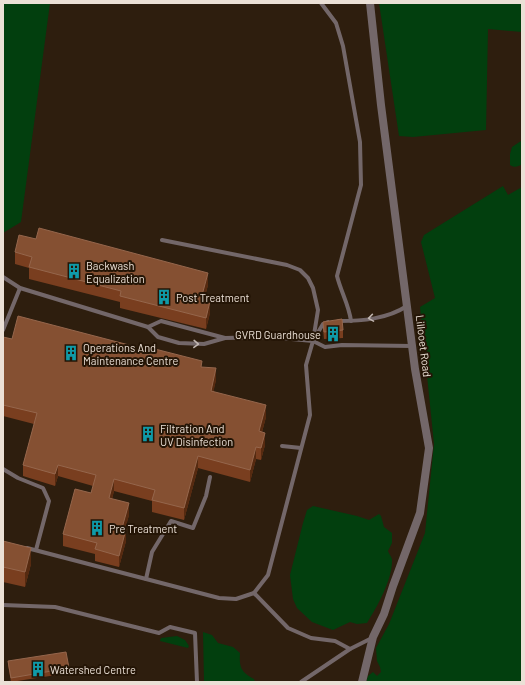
<svg xmlns="http://www.w3.org/2000/svg" width="525" height="685" font-family="Barlow,sans-serif">
	<rect width="100%" height="100%" fill="#2e1e0e"/>
	<g fill="#023f0e">
		<polygon points="3,3 50,3 21,222 3,233"/>
		<polygon points="379,3 522,3 522,32 488,29 486,130 413,137 399,136"/>
		<path d="M521,141H522V164C518,167 514,168 510,165V154L512,147Z"/>
		<polygon points="503,186 508,195 522,187 522,682 366,682 368,676 373,672 377,676 381,672 380,667 377,661 376,648 389,624 425,533 434,444 420,307 435,298 421,242 424,235"/>
		<path d="M313,506L357,516L369,520L379,514L381,516L384,527L392,533V543L388,551C389,554 391,556 392,559C393,579 377,607 367,623L357,624L350,622L333,630L312,622L297,608L293,599L290,575L303,523L307,510Z"/>
		<path d="M203,632L212,635L218,643L233,647L240,653C239,667 241,672 254,679L255,682H204Z"/>
		<polygon points="177,636 185,640 189,646 188,648 160,641 161,638"/>
	</g>
	<g fill="none" stroke-linecap="round" stroke-linejoin="round">
		<g stroke="#736769" stroke-width="4">
			<path d="M321,3L336,23L343,46L360,142L361,185L337,276C341,292 349,305 351,321"/>
			<polyline points="3,277 20,288 148,327 158,337 179,343 204,344 225,338 270,337 313,341 325,347 342,345 412,346"/>
			<path d="M339,321C362,321 387,319 407,306"/>
			<polyline points="148,327 161,321 225,338"/>
			<polyline points="3,330 20,288"/>
			<polyline points="314,339 323,324 328,322"/>
			<polyline points="282,446 301,448"/>
			<polyline points="3,469 18,478 43,488 49,501 36,550"/>
			<polyline points="27,548 219,598 236,599 254,593 268,575 310,415 306,365 313,341 318,310 313,288 308,278 300,270 287,265 162,240"/>
			<polyline points="146,579 152,552 171,521 193,528 206,496 210,477"/>
			<polyline points="254,593 288,628 311,638 335,641 350,649"/>
			<polyline points="3,605 55,607 159,633 170,627 195,633 197,682"/>
			<polyline points="301,682 350,649 372,638"/>
		</g>
		<polyline stroke="#736769" stroke-width="8" points="362,682 373,637 384,614 393,586 420,513 429,448 415,369 381,105 370,3"/>
	</g>
	<g fill="#793e1f">
		<polygon points="15,252 208,285 204,300 210,313 206,329 120,308 120,302 29,279 29,268 15,264"/>
		<polygon points="323,322 343,330 343,338 324,339 323,329"/>
		<polygon points="3,337 12,339 129,350 202,367 216,380 213,392 266,417 262,432 265,445 261,460 256,459 250,482 198,468 184,520 152,512 152,501 114,491 112,499 129,515 125,529 126,541 119,567 95,561 95,554 63,546 63,534 91,493 93,486 58,476 55,486 23,476 23,465 34,424 3,416"/>
		<polygon points="3,541 31,564 25,587 3,582"/>
		<polygon points="8,661 69,668 69,673 11,682 8,665"/>
	</g>
	<g fill="#562a10">
		<polygon points="208,273 208,285 201,311 201,299"/>
		<polygon points="210,301 210,313 206,329 206,318"/>
		<polygon points="216,368 216,380 211,403 211,391"/>
		<polygon points="266,405 266,417 259,443 259,431"/>
		<polygon points="265,433 265,445 261,460 261,448"/>
		<polygon points="256,447 256,459 250,482 250,470"/>
		<polygon points="198,456 198,468 184,520 184,508"/>
		<polygon points="58,465 58,476 55,486 55,474"/>
		<polygon points="114,479 114,491 109,510 109,498"/>
		<polygon points="129,503 129,515 122,540 122,528"/>
		<polygon points="126,529 126,541 119,567 119,556"/>
		<polygon points="31,548 31,564 25,587 25,572"/>
	</g>
	<g fill="#855032" stroke="#95664c">
		<polygon points="39,228 208,273 201,299 210,301 206,318 120,296 121,291 29,267 32,257 15,252 19,235 36,239"/>
		<polygon points="18,316 129,345 128,349 149,355 151,348 202,361 201,367 216,368 211,391 266,405 259,431 265,433 261,448 256,447 250,470 198,456 184,508 152,500 155,490 114,479 109,498 129,503 122,528 126,529 119,556 95,549 97,543 63,534 75,489 91,493 96,475 58,465 55,474 23,465 37,413 3,405 3,337 12,339"/>
		<polygon points="342,319 343,330 324,332 323,322"/>
		<polygon points="3,541 31,548 25,572 3,567"/>
		<polygon points="66,652 69,668 11,678 8,661"/>
	</g>
	<defs><path id="oneway-chevron" d="M-2-3.5L2.5 0L-2 3.5" fill="none" stroke-width="1.6" stroke-linecap="round" stroke-linejoin="round"/></defs>
	<g stroke="#c1b6b0">
		<use href="#oneway-chevron" transform="translate(371 318) rotate(171)"/>
		<use href="#oneway-chevron" transform="translate(196 344) rotate(2)"/>
	</g>
	<defs>
		<symbol id="building-bare" viewBox="-9 -9 18 18"><path d="M-4-6H4V6H1V3H-1V6H-4ZM-2.5-4.3h1.7v1.8h-1.7ZM.8-4.3h1.7v1.8H.8ZM-2.5-1h1.7V.8h-1.7ZM.8-1h1.7V.8H.8Z" fill="#0f9aa8" stroke="#241506" stroke-width="2.5" paint-order="stroke"/></symbol>
	</defs>
	<g fill-rule="evenodd">
		<use href="#building-bare" x="63" y="260" width="22" height="22"/>
		<use href="#building-bare" x="153" y="286" width="22" height="22"/>
		<use href="#building-bare" x="322" y="323" width="22" height="22"/>
		<use href="#building-bare" x="60" y="342" width="22" height="22"/>
		<use href="#building-bare" x="137" y="423" width="22" height="22"/>
		<use href="#building-bare" x="86" y="517" width="22" height="22"/>
		<use href="#building-bare" x="27" y="658" width="22" height="22"/>
	</g>
	<g text-anchor="middle" dominant-baseline="central" stroke-width="4" stroke-linejoin="round" paint-order="stroke">
		<g font-size="11" fill="#ebe0d6" stroke="#241506" text-anchor="start">
			<text x="86" y="265">Backwash<tspan x="86" dy="13">Equalization</tspan></text>
			<text x="176" y="297">Post Treatment</text>
			<text x="321" y="334" text-anchor="end">GVRD Guardhouse</text>
			<text x="83" y="347">Operations And<tspan x="83" dy="13">Maintenance Centre</tspan></text>
			<text x="160" y="428">Filtration And<tspan x="160" dy="13">UV Disinfection</tspan></text>
			<text x="109" y="528">Pre Treatment</text>
			<text x="50" y="669">Watershed Centre</text>
		</g>
		<g font-size="11" fill="#ebe0d6" stroke="#241506">
			<text transform="translate(424 346) rotate(83)">Lillooet Road</text>
		</g>
	</g>
	<rect width="525" height="685" fill="none" stroke="#ebe0d6" stroke-width="8"/>
</svg>
